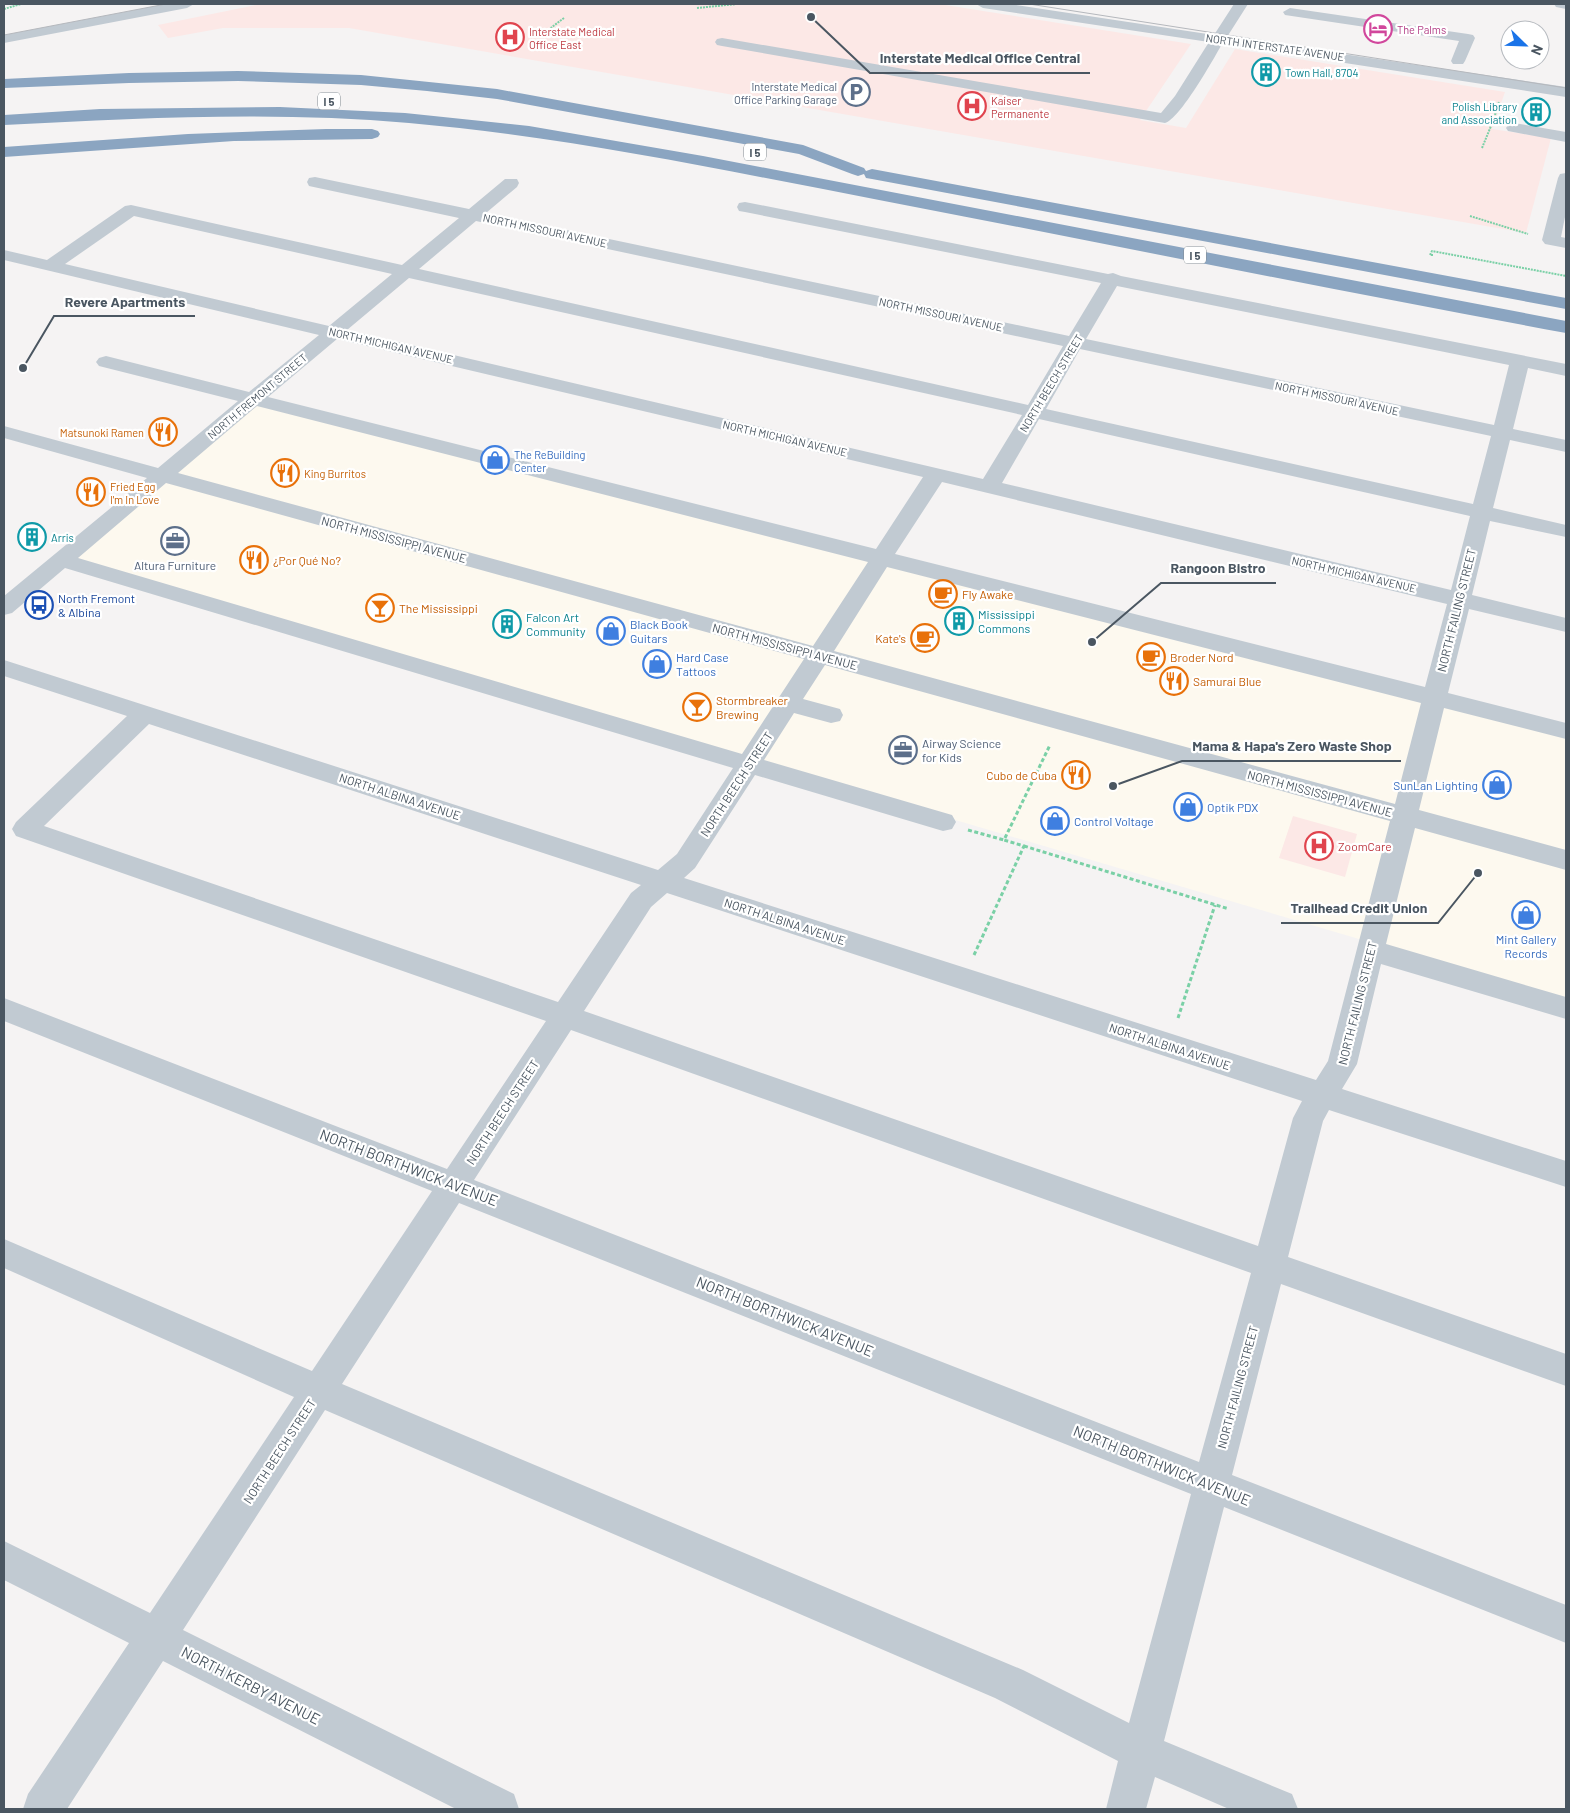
<svg xmlns="http://www.w3.org/2000/svg" width="1570" height="1813" font-family="Barlow,sans-serif">
	<rect width="100%" height="100%" fill="#f5f3f3"/>
	<polygon fill="#fdf9ef" points="256,402 1566,738 1566,1000 70,559"/>
	<g fill="#fce8e6">
		<polygon points="261,4 939,4 1191,44 1140,120 1186,128 1235,49 1505,92 1492,129 1551,138 1526,233 349,28 223,28 168,38 158,25"/>
		<polygon points="1293,816 1357,834 1345,877 1279,858"/>
	</g>
	<g fill="none" stroke-linecap="round" stroke-linejoin="round">
		<g stroke="#7ad0a6" stroke-width="2" stroke-dasharray="2 1" stroke-linecap="butt">
			<polyline points="697,8 737,4"/>
			<polyline points="4,9 21,4"/>
			<polyline points="548,30 564,18"/>
			<polyline points="1495,115 1499,102"/>
			<polyline points="1482,148 1491,126"/>
			<polyline points="1470,216 1528,234"/>
			<polyline points="1433,255 1430,255 1432,251 1566,276"/>
		</g>
		<g stroke="#7ad0a6" stroke-width="3" stroke-dasharray="4 2.5" stroke-linecap="butt">
			<polyline points="968,830 1004,840"/>
			<polyline points="1024,846 1229,909"/>
			<polyline points="974,955 1024,846 1004,840 1050,745"/>
			<polyline points="1178,1018 1215,905"/>
		</g>
		<g fill="#c1cad2" fill-rule="evenodd">
			<polygon points="166,4 194,4 187,8 4,43 4,35"/>
			<path d="M976,4H1009L1214,35L1234,4H1248L1227,37L1566,87V97L1222,44C1213,60 1180,119 1165,123L722,46L717,45L715,42L717,39L722,38L1161,113L1175,96L1209,42L983,8Z"/>
			<polygon points="1554,4 1566,4 1566,9 1556,7"/>
			<polygon points="1290,8 1468,34 1473,35 1475,38 1465,61 1463,64 1453,64 1451,61 1459,41 1285,15 1283,12"/>
			<polygon points="1514,123 1566,132 1566,142 1508,131 1506,128 1508,125"/>
			<polygon points="1566,173 1566,212 1561,237 1566,238 1566,248 1545,244 1542,240 1558,178 1560,174"/>
			<path d="M315,177L469,209L505,179H517L519,183L517,187L486,213L1069,336L1101,283L745,212L739,211L737,207L739,203L745,202L1108,274L1113,273L1121,276L1566,364V376L1528,368L1513,429L1566,440V452L1510,440L1493,508L1566,525V537L1490,521L1472,595L1566,618V632L1469,609L1448,693L1566,723V739L1444,708L1419,810L1566,850V870L1415,828L1386,944L1566,997V1019L1381,964L1357,1064L1342,1089L1566,1161V1187L1329,1110L1323,1121L1288,1257L1566,1354V1386L1281,1284L1232,1475L1566,1605V1643L1224,1507L1164,1741L1292,1794L1298,1809H1229L1155,1777L1146,1809H1106L1118,1761L995,1698L325,1410L183,1630L514,1794L519,1809H456L163,1661L67,1809H23L28,1794L129,1643L4,1580V1541L150,1613L294,1397L4,1268V1239L312,1371L432,1191L4,1021V998L447,1169L546,1021L16,836L12,829L16,822L127,716L4,676V660L658,870L677,854L733,768L65,568L12,613L4,615V596L147,478L4,438V426L158,468L238,401L99,366L96,362L99,358L106,356L249,392L319,335L4,260V250L47,260L125,206L131,205L402,265L459,218L309,186L307,182L309,178ZM134,216L392,274L329,326L65,264ZM476,221L1063,346L1028,405L419,269ZM409,278L1022,415L983,479L347,330ZM1117,286L1509,365L1494,425L1086,339ZM337,339L923,477L876,549L268,397ZM1080,349L1491,436L1473,504L1046,409ZM257,406L868,562L813,646L178,473ZM1039,419L1470,516L1451,590L1002,483ZM942,482L1447,604L1425,687L895,554ZM166,483L804,659L742,754L78,558ZM887,567L1421,703L1395,804L834,651ZM825,665L1390,821L1328,1061L1316,1080L684,878L695,868L755,775L943,831L952,829L956,822L952,815L764,760L794,713L831,723L840,721L843,715L840,709L803,699ZM149,724L641,885L631,893L558,1002L44,826ZM667,893L1302,1101L1293,1118L1258,1246L584,1011L651,907ZM571,1030L1251,1273L1199,1462L474,1180ZM459,1203L1191,1494L1129,1723L1023,1670L342,1384Z"/>
		</g>
		<g fill="#8ba5c1" fill-rule="evenodd">
			<polygon points="238,71 361,75 497,89 803,145 864,168 866,171 872,169 1566,298 1566,309 872,179 866,178 864,174 858,176 852,174 799,154 497,99 427,91 361,85 238,81 129,83 4,88 4,79 129,73"/>
			<path d="M280,107L405,113L529,126L703,156L1566,321V333C1337,291 1108,244 879,200C723,170 567,137 409,123C274,111 138,118 4,125V115L100,109Z"/>
			<polygon points="326,129 372,129 378,131 380,134 378,137 372,139 234,141 4,157 4,147 188,134"/>
		</g>
		<g stroke="#b5b8bd" stroke-width="1">
			<polyline points="1029,4 1566,88"/>
			<polyline points="4,35 166,4"/>
		</g>
	</g>
	<defs>
		<symbol id="hotel-ring" viewBox="-11 -11 22 22"><circle r="9.5" fill="#fff" stroke="#d1479c" stroke-width="1.5"/><path d="M-6-4.5h1.5V1H6V5H4.5V3h-9V5H-6ZM-4 0a1.8 1.8 0 1 1 3.6 0ZM.5 0V-2.5h3Q6-2.5 6 0Z" fill="#d1479c"/></symbol>
		<symbol id="hospital-ring" viewBox="-11 -11 22 22"><circle r="9.5" fill="#fff" stroke="#e0444e" stroke-width="1.5"/><path d="M-5-5h3v3.5h4V-5h3V5h-3V1.5h-4V5h-3Z" fill="#e0444e"/></symbol>
		<symbol id="building-ring" viewBox="-11 -11 22 22"><circle r="9.5" fill="#fff" stroke="#0f9aa8" stroke-width="1.5"/><path d="M-4-6H4V6H1V3H-1V6H-4ZM-2.5-4.3h1.7v1.8h-1.7ZM.8-4.3h1.7v1.8H.8ZM-2.5-1h1.7V.8h-1.7ZM.8-1h1.7V.8H.8Z" fill="#0f9aa8"/></symbol>
		<symbol id="parking-ring" viewBox="-11 -11 22 22"><circle r="9.5" fill="#fff" stroke="#5c6f8a" stroke-width="1.5"/><path d="M-3.5-5.5H1a3.5 3.5 0 0 1 0 7H-1V5.5H-3.5ZM-1-3.4V-.6H.8a1.4 1.4 0 0 0 0-2.8Z" fill="#5c6f8a"/></symbol>
		<symbol id="restaurant-ring" viewBox="-11 -11 22 22"><circle r="9.5" fill="#fff" stroke="#e8710a" stroke-width="1.5"/><path d="M-5-6h1v4h1v-4h1v4h1v-4h1v5L-1.5 .5V6h-2V.5L-5-1ZM5-6V6H3V1.5H1.5Q1.5-4 5-6Z" fill="#e8710a"/></symbol>
		<symbol id="shop-ring" viewBox="-11 -11 22 22"><circle r="9.5" fill="#fff" stroke="#3f7fe0" stroke-width="1.5"/><path d="M-5-2.5h2.3a2.7 3.5 0 0 1 5.4 0H5L5.5 6h-11ZM-1.5-2.5h3a1.5 2.3 0 0 0-3 0Z" fill="#3f7fe0"/></symbol>
		<symbol id="office-ring" viewBox="-11 -11 22 22"><circle r="9.5" fill="#fff" stroke="#5c6f8a" stroke-width="1.5"/><path d="M-6-3h4V-5.5h4V-3h4V5H-6ZM-1-4.5V-3h2v-1.5ZM-6 0V1H6V0Z" fill="#5c6f8a"/></symbol>
		<symbol id="cafe-ring" viewBox="-11 -11 22 22"><circle r="9.5" fill="#fff" stroke="#e8710a" stroke-width="1.5"/><path d="M-5.5-4.5H6V0H3Q3 3.5 0 3.5H-2.5Q-5.5 3.5-5.5 0ZM3-3.2v2h1.7v-2ZM-6 4.5H4V6H-6Z" fill="#e8710a"/></symbol>
		<symbol id="bus-ring" viewBox="-11 -11 22 22"><circle r="9.5" fill="#fff" stroke="#1a4fb4" stroke-width="1.5"/><path d="M-5-6H5V4H4V6H2V4H-2V6H-4V4H-5ZM-3.5-4V0h7V-4ZM-3.5 1.2v1.5H-2V1.2ZM2 1.2v1.5H3.5V1.2Z" fill="#1a4fb4"/></symbol>
		<symbol id="bar-ring" viewBox="-11 -11 22 22"><circle r="9.5" fill="#fff" stroke="#e8710a" stroke-width="1.5"/><path d="M-6-5H6L.8 .8V4.5H3.5V6h-7V4.5H-.8V.8Z" fill="#e8710a"/></symbol>
	</defs>
	<g fill-rule="evenodd">
		<use href="#hotel-ring" x="1362" y="13" width="32" height="32"/>
		<use href="#hospital-ring" x="494" y="21" width="32" height="32"/>
		<use href="#building-ring" x="1250" y="56" width="32" height="32"/>
		<use href="#parking-ring" x="840" y="76" width="32" height="32"/>
		<use href="#hospital-ring" x="956" y="90" width="32" height="32"/>
		<use href="#building-ring" x="1520" y="96" width="32" height="32"/>
		<use href="#restaurant-ring" x="147" y="416" width="32" height="32"/>
		<use href="#shop-ring" x="479" y="444" width="32" height="32"/>
		<use href="#restaurant-ring" x="269" y="457" width="32" height="32"/>
		<use href="#restaurant-ring" x="75" y="476" width="32" height="32"/>
		<use href="#building-ring" x="16" y="521" width="32" height="32"/>
		<use href="#office-ring" x="159" y="525" width="32" height="32"/>
		<use href="#restaurant-ring" x="238" y="544" width="32" height="32"/>
		<use href="#cafe-ring" x="927" y="578" width="32" height="32"/>
		<use href="#bus-ring" x="23" y="589" width="32" height="32"/>
		<use href="#bar-ring" x="364" y="592" width="32" height="32"/>
		<use href="#building-ring" x="943" y="605" width="32" height="32"/>
		<use href="#building-ring" x="491" y="608" width="32" height="32"/>
		<use href="#shop-ring" x="595" y="615" width="32" height="32"/>
		<use href="#cafe-ring" x="909" y="622" width="32" height="32"/>
		<use href="#cafe-ring" x="1135" y="641" width="32" height="32"/>
		<use href="#shop-ring" x="641" y="648" width="32" height="32"/>
		<use href="#restaurant-ring" x="1158" y="665" width="32" height="32"/>
		<use href="#bar-ring" x="681" y="691" width="32" height="32"/>
		<use href="#office-ring" x="887" y="734" width="32" height="32"/>
		<use href="#restaurant-ring" x="1060" y="759" width="32" height="32"/>
		<use href="#shop-ring" x="1481" y="769" width="32" height="32"/>
		<use href="#shop-ring" x="1172" y="791" width="32" height="32"/>
		<use href="#shop-ring" x="1039" y="805" width="32" height="32"/>
		<use href="#hospital-ring" x="1303" y="830" width="32" height="32"/>
		<use href="#shop-ring" x="1510" y="899" width="32" height="32"/>
	</g>
	<g text-anchor="middle" dominant-baseline="central" stroke-width="4.5" stroke-linejoin="round" paint-order="stroke">
		<g font-size="11" fill="#b23c85" stroke="#fff" text-anchor="start">
			<text x="1397" y="29">The Palms</text>
		</g>
		<g font-size="11" fill="#be3a42" stroke="#fff" text-anchor="start">
			<text x="529" y="31">Interstate Medical<tspan x="529" dy="13">Office East</tspan></text>
			<text x="991" y="100">Kaiser<tspan x="991" dy="13">Permanente</tspan></text>
		</g>
		<g font-size="11" fill="#4a5661" stroke="#fff">
			<text transform="translate(1275 47) rotate(8)">NORTH INTERSTATE AVENUE</text>
			<text transform="translate(545 230) rotate(12)">NORTH MISSOURI AVENUE</text>
			<text transform="translate(941 314) rotate(12)">NORTH MISSOURI AVENUE</text>
			<text transform="translate(391 345) rotate(13)">NORTH MICHIGAN AVENUE</text>
			<text transform="translate(1051 383) rotate(-59)">NORTH BEECH STREET</text>
			<text transform="translate(257 396) rotate(-40)">NORTH FREMONT STREET</text>
			<text transform="translate(1337 398) rotate(12)">NORTH MISSOURI AVENUE</text>
			<text transform="translate(785 438) rotate(13)">NORTH MICHIGAN AVENUE</text>
			<text transform="translate(1354 574) rotate(13)">NORTH MICHIGAN AVENUE</text>
		</g>
		<g font-size="11" fill="#0d838f" stroke="#fff" text-anchor="start">
			<text x="1285" y="72">Town Hall, 8704</text>
			<text x="1517" y="106" text-anchor="end">Polish Library<tspan x="1517" dy="13">and Association</tspan></text>
			<text x="51" y="537">Arris</text>
		</g>
		<g font-size="11" fill="#4e5e75" stroke="#fff" text-anchor="end">
			<text x="837" y="86">Interstate Medical<tspan x="837" dy="13">Office Parking Garage</tspan></text>
		</g>
		<g fill="#fff" stroke="#808990" stroke-width="1">
			<rect x="318" y="92.5" width="22" height="17" rx="4"/>
			<rect x="744" y="143.5" width="22" height="17" rx="4"/>
			<rect x="1184" y="246.5" width="22" height="17" rx="4"/>
		</g>
		<g font-size="11" font-weight="bold" fill="#4a5661">
			<text x="329" y="101">I 5</text>
			<text x="755" y="152">I 5</text>
			<text x="1195" y="255">I 5</text>
		</g>
		<g font-size="11" fill="#c56008" stroke="#fff" text-anchor="start">
			<text x="144" y="432" text-anchor="end">Matsunoki Ramen</text>
			<text x="304" y="473">King Burritos</text>
			<text x="110" y="486">Fried Egg<tspan x="110" dy="13">I'm In Love</tspan></text>
		</g>
		<g font-size="11" fill="#366cbe" stroke="#fff" text-anchor="start">
			<text x="514" y="454">The ReBuilding<tspan x="514" dy="13">Center</tspan></text>
		</g>
		<g font-size="12" fill="#4a5661" stroke="#fff">
			<text transform="translate(394 539) rotate(15)">NORTH MISSISSIPPI AVENUE</text>
			<text transform="translate(1456 610) rotate(-76)">NORTH FAILING STREET</text>
			<text transform="translate(785 646) rotate(15)">NORTH MISSISSIPPI AVENUE</text>
			<text transform="translate(736 784) rotate(-57)">NORTH BEECH STREET</text>
			<text transform="translate(1320 793) rotate(15)">NORTH MISSISSIPPI AVENUE</text>
			<text transform="translate(400 796) rotate(18)">NORTH ALBINA AVENUE</text>
			<text transform="translate(785 921) rotate(18)">NORTH ALBINA AVENUE</text>
			<text transform="translate(1357 1003) rotate(-76)">NORTH FAILING STREET</text>
			<text transform="translate(1170 1046) rotate(18)">NORTH ALBINA AVENUE</text>
			<text transform="translate(502 1112) rotate(-57)">NORTH BEECH STREET</text>
			<text transform="translate(1237 1387) rotate(-75)">NORTH FAILING STREET</text>
			<text transform="translate(279 1451) rotate(-57)">NORTH BEECH STREET</text>
		</g>
		<g font-size="12" fill="#c56008" stroke="#fff" text-anchor="start">
			<text x="273" y="560">¿Por Qué No?</text>
			<text x="962" y="594">Fly Awake</text>
			<text x="399" y="608">The Mississippi</text>
			<text x="906" y="638" text-anchor="end">Kate's</text>
			<text x="1170" y="657">Broder Nord</text>
			<text x="1193" y="681">Samurai Blue</text>
			<text x="716" y="700">Stormbreaker<tspan x="716" dy="14">Brewing</tspan></text>
			<text x="1057" y="775" text-anchor="end">Cubo de Cuba</text>
		</g>
		<g font-size="12" fill="#4e5e75" stroke="#fff">
			<text x="175" y="565">Altura Furniture</text>
			<text x="922" y="743" text-anchor="start">Airway Science<tspan x="922" dy="14">for Kids</tspan></text>
		</g>
		<g font-size="12" fill="#164399" stroke="#fff" text-anchor="start">
			<text x="58" y="598">North Fremont<tspan x="58" dy="14">&amp; Albina</tspan></text>
		</g>
		<g font-size="12" fill="#0d838f" stroke="#fff" text-anchor="start">
			<text x="978" y="614">Mississippi<tspan x="978" dy="14">Commons</tspan></text>
			<text x="526" y="617">Falcon Art<tspan x="526" dy="14">Community</tspan></text>
		</g>
		<g font-size="12" fill="#366cbe" stroke="#fff" text-anchor="start">
			<text x="630" y="624">Black Book<tspan x="630" dy="14">Guitars</tspan></text>
			<text x="676" y="657">Hard Case<tspan x="676" dy="14">Tattoos</tspan></text>
			<text x="1478" y="785" text-anchor="end">SunLan Lighting</text>
			<text x="1207" y="807">Optik PDX</text>
			<text x="1074" y="821">Control Voltage</text>
			<text x="1526" y="939" text-anchor="middle">Mint Gallery<tspan x="1526" dy="14">Records</tspan></text>
		</g>
		<g font-size="12" fill="#be3a42" stroke="#fff" text-anchor="start">
			<text x="1338" y="846">ZoomCare</text>
		</g>
		<g font-size="15" fill="#4a5661" stroke="#fff">
			<text transform="translate(409 1167) rotate(21)">NORTH BORTHWICK AVENUE</text>
			<text transform="translate(785 1316) rotate(22)">NORTH BORTHWICK AVENUE</text>
			<text transform="translate(1162 1465) rotate(22)">NORTH BORTHWICK AVENUE</text>
			<text transform="translate(251 1685) rotate(27)">NORTH KERBY AVENUE</text>
		</g>
	</g>
	<path fill="none" stroke="#4a5661" stroke-width="2" d="M811 17L870 73H1090M23 368L54 316H195M1092 642L1161 583H1276M1113 786L1182 761H1401M1478 873L1438 923H1281"/>
	<g fill="#4a5661" stroke="#fff" stroke-width="2">
		<circle cx="811" cy="17" r="5"/>
		<circle cx="23" cy="368" r="5"/>
		<circle cx="1092" cy="642" r="5"/>
		<circle cx="1113" cy="786" r="5"/>
		<circle cx="1478" cy="873" r="5"/>
	</g>
	<g font-size="14" text-anchor="middle" font-weight="bold" fill="#4a5661" stroke="#fff" stroke-width="4.5" stroke-linejoin="round" paint-order="stroke">
		<text x="980" y="63">Interstate Medical Office Central</text>
		<text x="125" y="307">Revere Apartments</text>
		<text x="1218" y="573">Rangoon Bistro</text>
		<text x="1292" y="751">Mama &amp; Hapa's Zero Waste Shop</text>
		<text x="1359" y="913">Trailhead Credit Union</text>
	</g>
	<rect width="1570" height="1813" fill="none" stroke="#4a5661" stroke-width="10"/>
	<g transform="translate(1525 45) rotate(113)"><circle r="24" fill="#ffffff" stroke="#b7bbc0"/>
	<path d="M0-4L9 19L0 12L-9 19Z" fill="#1a73e8"/>
	<text y="-8" font-size="14" font-weight="bold" text-anchor="middle" fill="#4a5661">N</text>
	</g>
</svg>
